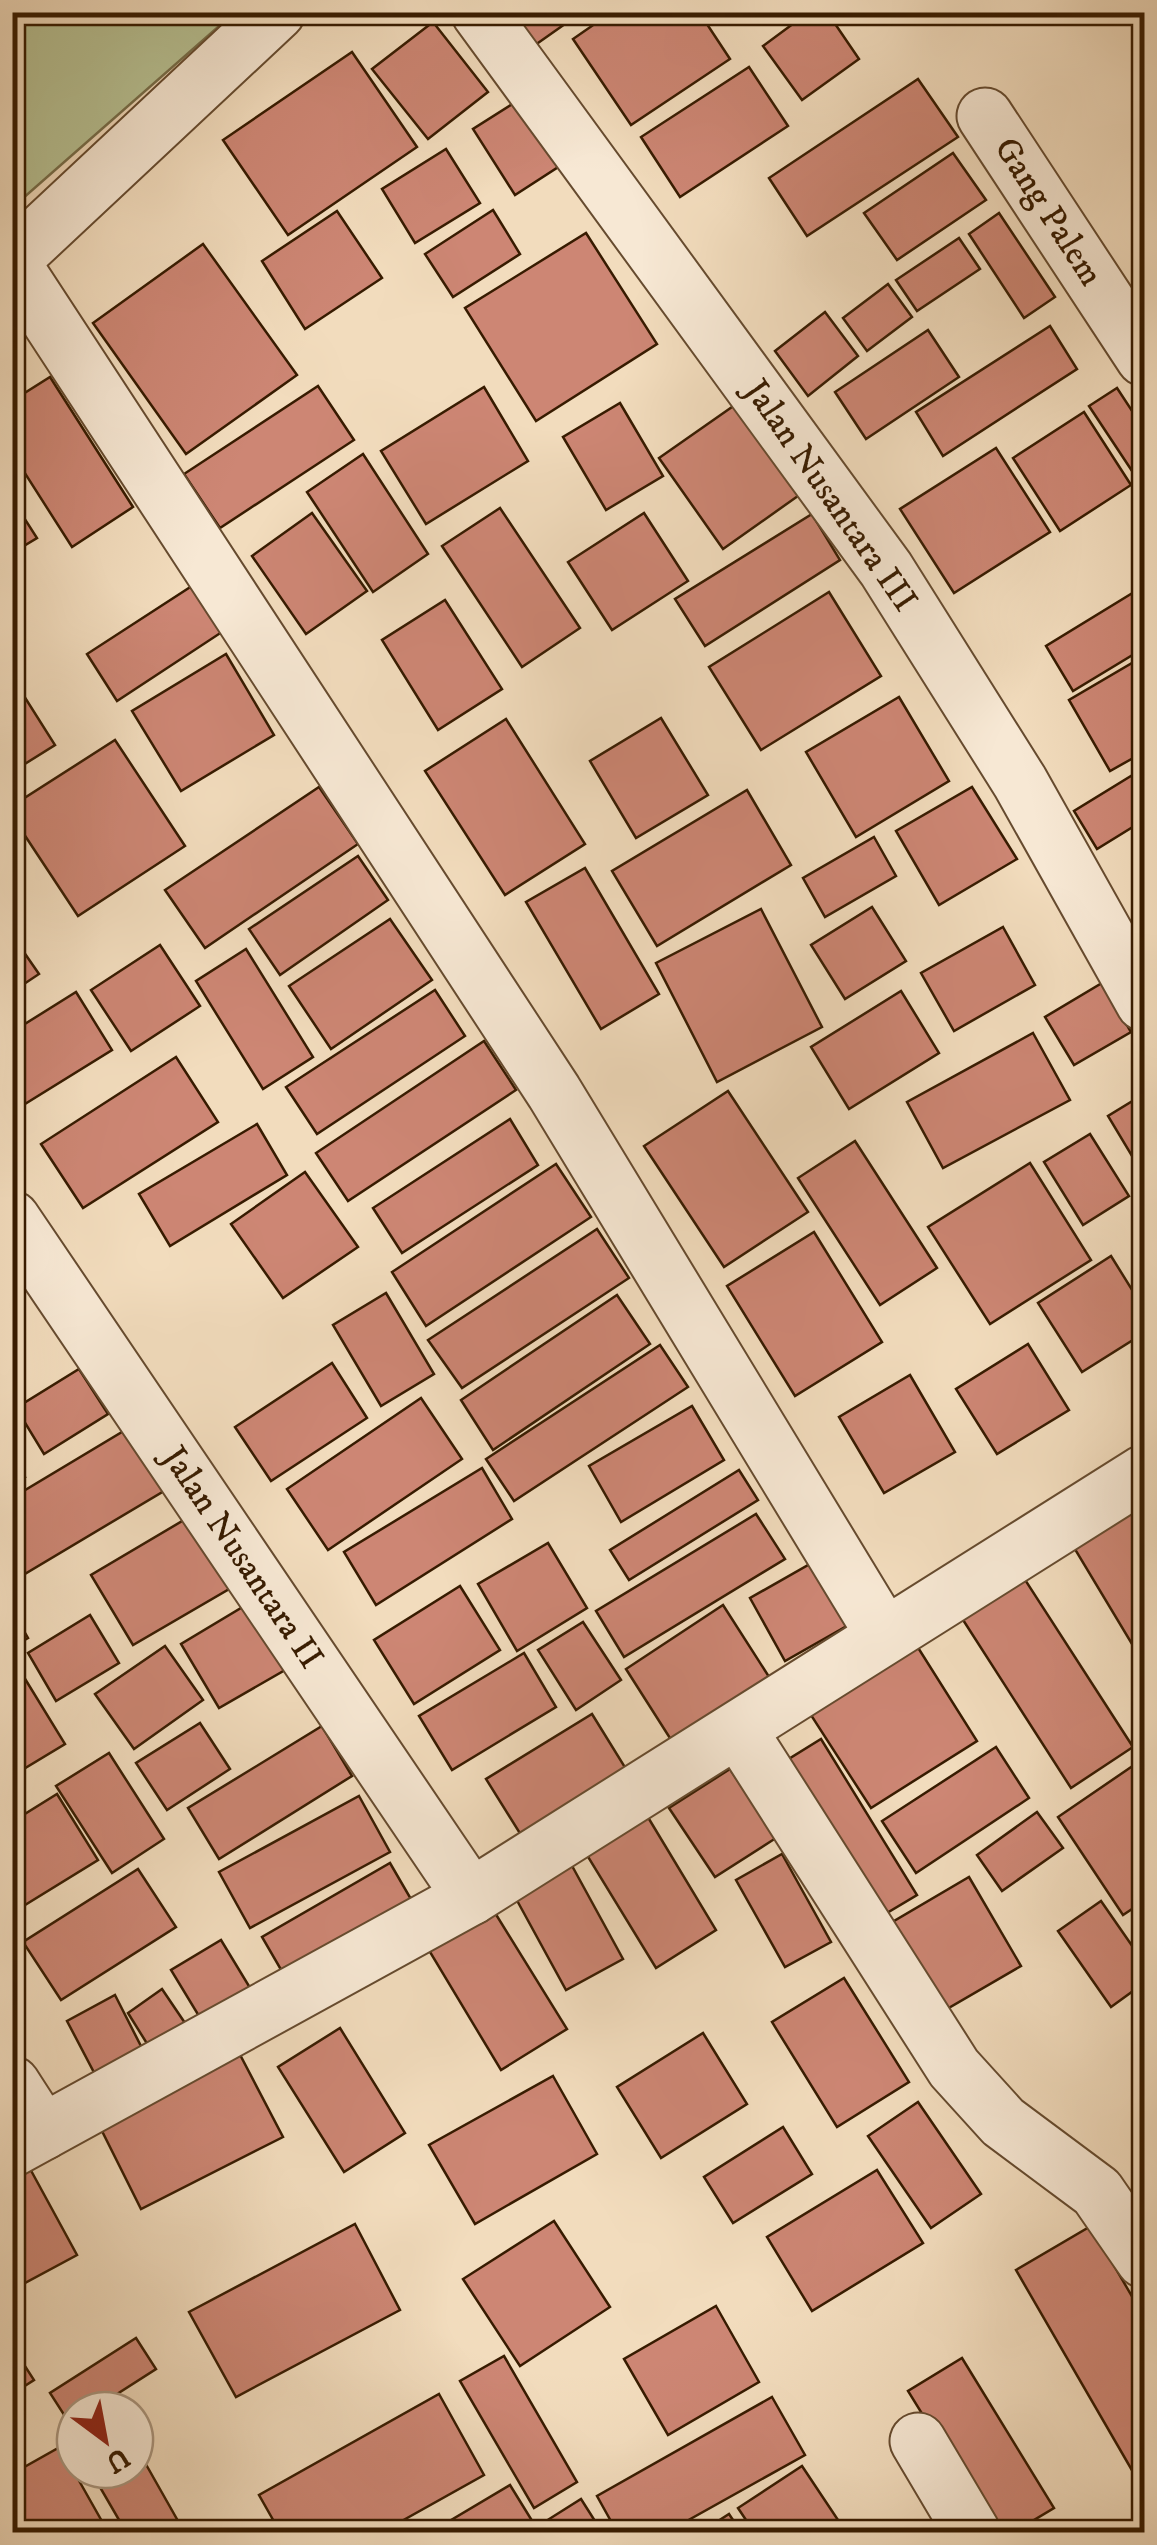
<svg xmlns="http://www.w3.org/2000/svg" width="1157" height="2545" font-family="'IM FELL DW Pica',serif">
	<rect width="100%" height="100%" fill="#f2dcbd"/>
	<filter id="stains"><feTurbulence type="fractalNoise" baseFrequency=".002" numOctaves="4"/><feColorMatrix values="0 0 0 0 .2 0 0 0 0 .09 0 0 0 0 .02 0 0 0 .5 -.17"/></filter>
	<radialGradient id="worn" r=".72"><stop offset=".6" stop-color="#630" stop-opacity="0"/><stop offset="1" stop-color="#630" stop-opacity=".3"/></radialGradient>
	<polygon fill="#b7c193" stroke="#776e4a" stroke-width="2.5" points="13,12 234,12 234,13 13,207"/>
	<g fill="#cd8674" stroke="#371b00" stroke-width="2.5">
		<polygon points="502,12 582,12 528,50"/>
		<polygon points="612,12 699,12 730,59 631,125 573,39"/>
		<polygon points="809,12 827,12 859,59 802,100 763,46"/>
		<polygon points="433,22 488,92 428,139 372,69"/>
		<polygon points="352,52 417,147 288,235 223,140"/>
		<polygon points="749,67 788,126 680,197 641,137"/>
		<polygon points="918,79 958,137 807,236 769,178"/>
		<polygon points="528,94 569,160 515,195 473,129"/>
		<polygon points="446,149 480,203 415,243 382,189"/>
		<polygon points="953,153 986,200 897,260 864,213"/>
		<polygon points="493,210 520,254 453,297 425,254"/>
		<polygon points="337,211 382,278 305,329 262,261"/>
		<polygon points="999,213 1055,297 1024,318 969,234"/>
		<polygon points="586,233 657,344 536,421 465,308"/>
		<polygon points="959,238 980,269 917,311 896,280"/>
		<polygon points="203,244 297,375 186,454 93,323"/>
		<polygon points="888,284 912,317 867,351 843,318"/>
		<polygon points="825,312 858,356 808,396 775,351"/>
		<polygon points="1050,326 1077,369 943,456 916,412"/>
		<polygon points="928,330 959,377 866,439 835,392"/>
		<polygon points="50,377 133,507 72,547 12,453 12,401"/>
		<polygon points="318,386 354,440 220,528 184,474"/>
		<polygon points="484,387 528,461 426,524 381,451"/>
		<polygon points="1117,388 1144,429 1144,489 1089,406"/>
		<polygon points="742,400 805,491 723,549 659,458"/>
		<polygon points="620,403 663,476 606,510 563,437"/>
		<polygon points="1084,412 1131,485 1060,531 1013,458"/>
		<polygon points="996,448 1050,532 954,593 900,509"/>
		<polygon points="363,454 428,554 373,592 307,492"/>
		<polygon points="12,499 37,538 12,553"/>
		<polygon points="500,508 580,628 522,667 442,546"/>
		<polygon points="312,513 367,591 306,634 252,556"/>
		<polygon points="644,513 688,581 612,630 568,562"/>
		<polygon points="812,514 840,560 705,646 675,599"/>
		<polygon points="195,584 225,630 117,701 87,654"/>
		<polygon points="1144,586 1144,648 1073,691 1046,646"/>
		<polygon points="829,592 881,676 761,750 709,667"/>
		<polygon points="445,600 502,689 438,730 382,640"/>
		<polygon points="226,654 274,735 181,791 132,711"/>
		<polygon points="1144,656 1144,752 1110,771 1069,700"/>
		<polygon points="12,677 55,745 12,772"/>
		<polygon points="899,697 949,781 856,837 806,752"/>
		<polygon points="661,718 708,795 636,838 590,761"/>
		<polygon points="506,719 585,844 505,895 425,771"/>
		<polygon points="115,740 185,846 78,916 12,816 12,806"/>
		<polygon points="1144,768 1144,820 1097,849 1074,811"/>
		<polygon points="319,787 358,844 205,948 165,890"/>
		<polygon points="972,787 1017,859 939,905 896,831"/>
		<polygon points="747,790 791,865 657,946 612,871"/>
		<polygon points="874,837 896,876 825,917 803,878"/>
		<polygon points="1144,839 1144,860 1135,845"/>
		<polygon points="358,856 388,900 280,975 249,929"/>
		<polygon points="585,868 659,994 601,1029 526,902"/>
		<polygon points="872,907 906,961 845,999 811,945"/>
		<polygon points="761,909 822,1027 717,1082 656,963"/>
		<polygon points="390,919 432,980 331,1049 289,986"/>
		<polygon points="1003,927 1035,985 954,1031 921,973"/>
		<polygon points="12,935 39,974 12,992"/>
		<polygon points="160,945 200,1006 131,1051 91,990"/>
		<polygon points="246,949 313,1057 263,1089 196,981"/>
		<polygon points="1102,983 1131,1032 1074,1065 1045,1017"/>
		<polygon points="435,990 465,1036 317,1134 286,1087"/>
		<polygon points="901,991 939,1053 849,1109 811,1047"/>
		<polygon points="76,992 112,1050 12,1112 12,1032"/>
		<polygon points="1033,1033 1070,1100 943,1168 907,1102"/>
		<polygon points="484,1041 516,1090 348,1201 316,1153"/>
		<polygon points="176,1057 218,1122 83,1208 41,1144"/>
		<polygon points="728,1091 808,1212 724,1267 644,1146"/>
		<polygon points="1144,1094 1144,1176 1108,1116"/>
		<polygon points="510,1119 538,1165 402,1253 373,1208"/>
		<polygon points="257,1124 287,1175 170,1246 139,1194"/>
		<polygon points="1090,1134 1129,1196 1083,1225 1044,1162"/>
		<polygon points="855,1141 937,1268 880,1305 798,1178"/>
		<polygon points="1030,1163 1091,1260 990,1324 928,1227"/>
		<polygon points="556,1164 591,1217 426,1326 392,1272"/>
		<polygon points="305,1172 358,1247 283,1298 231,1224"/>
		<polygon points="597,1229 629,1278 462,1388 428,1340"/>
		<polygon points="814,1232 882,1342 795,1396 727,1286"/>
		<polygon points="1111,1256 1144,1309 1144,1333 1082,1372 1038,1303"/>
		<polygon points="386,1293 434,1374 381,1406 333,1325"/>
		<polygon points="617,1295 650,1344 493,1450 461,1400"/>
		<polygon points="1028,1344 1069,1410 997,1454 956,1389"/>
		<polygon points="660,1345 688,1387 514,1501 486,1459"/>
		<polygon points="332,1363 367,1418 271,1481 235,1427"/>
		<polygon points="79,1369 108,1414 44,1454 16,1408"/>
		<polygon points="910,1375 955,1452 884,1493 839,1417"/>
		<polygon points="421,1398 462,1459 328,1550 287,1489"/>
		<polygon points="692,1406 724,1460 621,1522 589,1466"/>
		<polygon points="132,1426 169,1488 13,1581 12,1498"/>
		<polygon points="12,1457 25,1477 12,1485"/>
		<polygon points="482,1468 512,1519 376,1605 344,1552"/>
		<polygon points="739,1470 758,1500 629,1580 610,1550"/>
		<polygon points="1121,1495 1144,1533 1144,1664 1064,1531"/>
		<polygon points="194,1514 236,1585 133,1645 91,1575"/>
		<polygon points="756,1514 785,1559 624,1657 596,1611"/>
		<polygon points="548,1543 587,1608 517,1651 478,1584"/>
		<polygon points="824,1556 859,1619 785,1661 750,1598"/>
		<polygon points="1011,1558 1133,1747 1071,1788 949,1598"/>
		<polygon points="460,1586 500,1650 414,1704 374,1640"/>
		<polygon points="246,1605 285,1670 219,1708 181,1644"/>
		<polygon points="723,1605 773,1683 675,1746 626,1669"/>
		<polygon points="12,1610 28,1638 12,1647"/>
		<polygon points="90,1615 119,1663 56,1701 28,1653"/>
		<polygon points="583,1622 621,1680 576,1710 538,1650"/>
		<polygon points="905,1627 977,1741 871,1808 798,1695"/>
		<polygon points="165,1646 203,1700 134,1749 95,1694"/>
		<polygon points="524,1653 556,1707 452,1770 419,1716"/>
		<polygon points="19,1669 65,1744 12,1776 12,1673"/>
		<polygon points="592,1714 631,1777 526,1843 486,1779"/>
		<polygon points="200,1723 230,1769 167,1810 136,1763"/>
		<polygon points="322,1726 352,1776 219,1859 188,1808"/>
		<polygon points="821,1739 917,1895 865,1926 771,1770"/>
		<polygon points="996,1747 1029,1798 916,1873 882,1821"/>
		<polygon points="109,1753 164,1839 112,1873 56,1786"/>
		<polygon points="1137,1763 1144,1774 1144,1901 1123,1915 1058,1817"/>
		<polygon points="730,1769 776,1838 715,1877 669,1808"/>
		<polygon points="57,1794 98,1860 12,1913 12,1822"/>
		<polygon points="359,1796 390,1852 250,1928 219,1872"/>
		<polygon points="643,1809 716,1930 656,1968 582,1847"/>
		<polygon points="1037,1812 1063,1848 1002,1891 977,1855"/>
		<polygon points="565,1853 623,1959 566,1990 508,1884"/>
		<polygon points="782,1854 831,1942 785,1967 736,1880"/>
		<polygon points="390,1863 415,1906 287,1980 262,1937"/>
		<polygon points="138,1869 176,1927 61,2000 23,1942"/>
		<polygon points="969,1877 1021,1966 940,2013 889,1924"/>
		<polygon points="1101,1901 1144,1963 1144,1983 1111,2007 1058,1931"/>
		<polygon points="492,1908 567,2029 501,2070 427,1947"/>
		<polygon points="221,1940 255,1996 205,2026 171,1970"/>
		<polygon points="844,1978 909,2082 837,2127 772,2022"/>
		<polygon points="162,1989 187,2026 151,2050 128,2013"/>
		<polygon points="115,1995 146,2056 98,2080 67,2021"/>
		<polygon points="340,2028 405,2133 344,2172 278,2067"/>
		<polygon points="703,2033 747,2104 661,2158 617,2087"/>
		<polygon points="236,2047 283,2137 141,2209 96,2119"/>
		<polygon points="553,2076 597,2154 475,2224 429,2145"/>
		<polygon points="918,2102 981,2194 931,2228 868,2136"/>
		<polygon points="783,2127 812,2174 733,2223 704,2177"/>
		<polygon points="28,2165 77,2255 12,2290 12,2174"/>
		<polygon points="877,2170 923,2243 812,2311 767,2237"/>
		<polygon points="554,2221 610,2307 520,2366 463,2279"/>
		<polygon points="355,2224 400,2310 236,2397 189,2312"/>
		<polygon points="1091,2226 1144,2317 1144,2491 1016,2270"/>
		<polygon points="716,2306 759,2382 668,2435 624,2359"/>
		<polygon points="136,2338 156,2369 92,2410 75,2410 75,2421 70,2424 50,2393"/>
		<polygon points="12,2346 34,2380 12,2394"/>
		<polygon points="504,2356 577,2482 534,2508 460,2381"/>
		<polygon points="962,2358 1054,2508 1014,2532 995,2532 908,2391"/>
		<polygon points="439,2394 484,2475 382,2532 280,2532 259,2495"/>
		<polygon points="772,2397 805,2455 667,2532 617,2532 597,2496"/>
		<polygon points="135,2445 178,2521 157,2532 126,2532 90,2470 135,2470"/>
		<polygon points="60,2447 108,2532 27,2532 12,2506 12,2474"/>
		<polygon points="802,2466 846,2532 754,2532 738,2508"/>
		<polygon points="510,2485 539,2532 431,2532"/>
		<polygon points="581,2499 602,2532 554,2532 546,2521"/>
		<polygon points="729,2514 741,2532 701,2532"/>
	</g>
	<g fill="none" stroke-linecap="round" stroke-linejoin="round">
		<defs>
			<g id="street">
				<polyline points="479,12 886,569 1020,782 1144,1003"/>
				<polyline points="985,116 1144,358"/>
				<polyline points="12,260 277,12"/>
				<polyline points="12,263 554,1092 884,1635"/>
				<polyline points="12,1219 471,1897"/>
				<polyline points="739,1731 954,2068 1003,2122 1097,2192 1144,2260"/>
				<polyline points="12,2084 43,2132"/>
				<polyline points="12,2149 471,1897 1144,1473"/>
				<polyline points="918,2441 972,2532"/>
			</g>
		</defs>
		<use href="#street" stroke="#664b2f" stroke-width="59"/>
		<use href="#street" stroke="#f7e8d4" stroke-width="55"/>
	</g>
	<g text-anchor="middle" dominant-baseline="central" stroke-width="9" stroke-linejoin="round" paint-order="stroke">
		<g font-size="35" fill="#371b00" stroke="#f7e8d4">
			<text transform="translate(1048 212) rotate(57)">Gang Palem</text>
			<text transform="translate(830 496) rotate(55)">Jalan Nusantara III</text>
			<text transform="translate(242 1558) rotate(56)">Jalan Nusantara II</text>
		</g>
	</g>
	<rect width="1157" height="2545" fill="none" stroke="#f2dcbd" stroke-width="50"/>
	<rect x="15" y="15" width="1127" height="2515" fill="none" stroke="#371b00" stroke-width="5"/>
	<rect x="25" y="25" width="1107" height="2495" fill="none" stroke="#371b00" stroke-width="2.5"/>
	<g transform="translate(105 2440) rotate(148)"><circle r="48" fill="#f7e8d4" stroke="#aa967f" stroke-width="2.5"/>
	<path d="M0-8L18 38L0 25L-18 38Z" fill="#8f2418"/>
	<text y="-15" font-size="28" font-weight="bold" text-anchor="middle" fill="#371b00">U</text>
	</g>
	<rect width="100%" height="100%" filter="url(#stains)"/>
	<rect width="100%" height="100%" fill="url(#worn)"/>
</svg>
